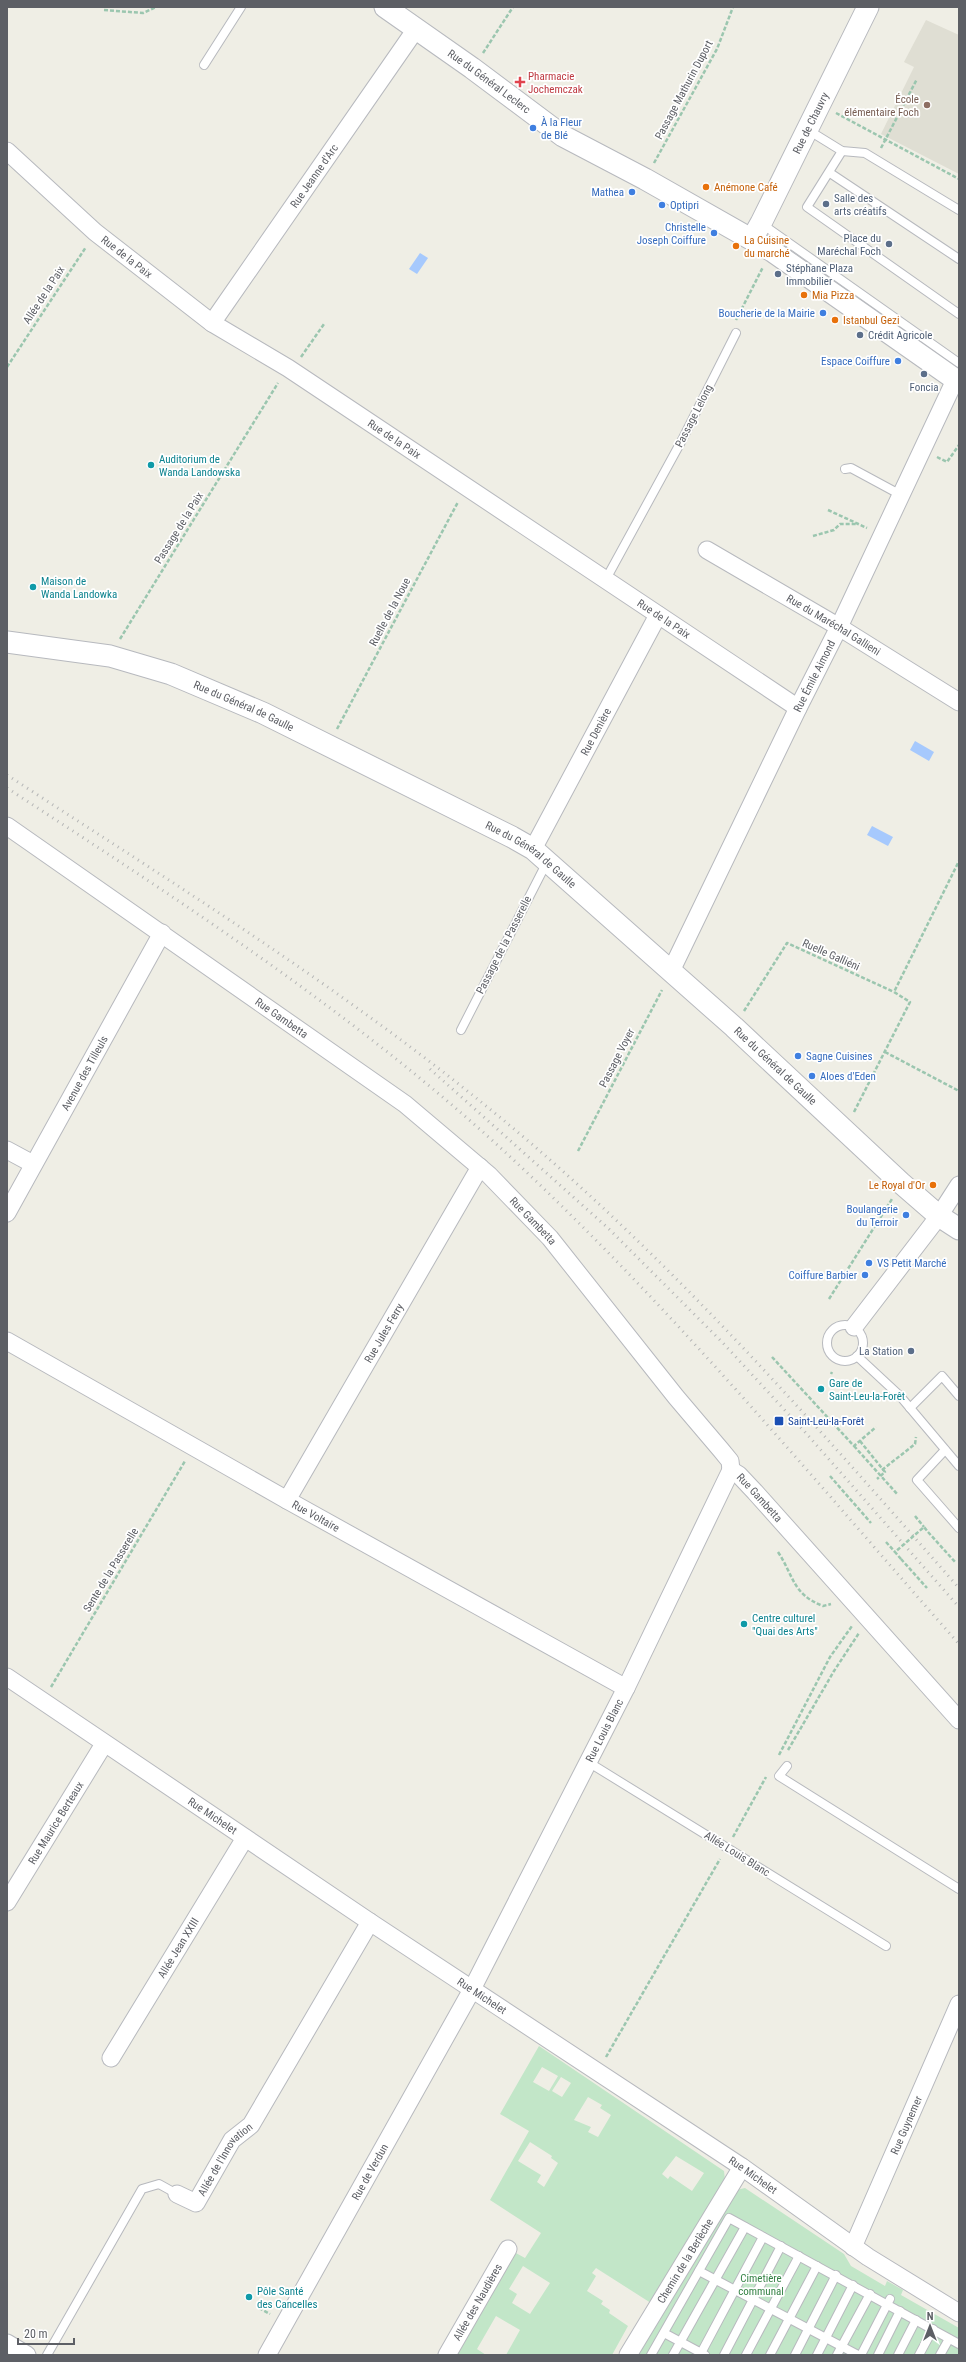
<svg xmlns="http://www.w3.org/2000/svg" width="966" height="2362" font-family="'Roboto Condensed',sans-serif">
	<rect width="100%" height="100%" fill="#efeee5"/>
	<polygon fill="#dfded3" points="926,20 959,35 959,174 881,134 914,67 904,62"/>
	<g fill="#c2e6c8" fill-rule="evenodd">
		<path d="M539,2046L724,2171L725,2180L654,2305L596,2268L592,2273L596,2276L587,2291L603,2301L601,2304L610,2310L609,2313L628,2326L612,2355H506L520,2330L496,2316L477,2349L486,2355H455L514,2252L525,2258L541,2233L490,2200L529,2131L500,2114ZM542,2067L558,2076L549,2091L533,2082ZM561,2077L571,2083L562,2097L552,2091ZM588,2097L602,2105L600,2108L611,2115L598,2137L588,2132L591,2127L574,2120ZM530,2142L552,2156L551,2158L558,2163L544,2187L537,2182L541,2175L518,2161ZM676,2156L704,2173L692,2191L670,2176L668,2179L662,2174ZM523,2266L550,2283L530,2314L512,2303L517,2294L509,2289Z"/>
		<polygon points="745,2188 844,2254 851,2266 885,2286 887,2281 903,2290 901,2295 959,2328 959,2355 637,2355 732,2191"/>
	</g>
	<g fill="#a6c9fd">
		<polygon points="420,253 428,258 417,274 409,269"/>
		<polygon points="915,741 934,752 929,761 910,750"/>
		<polygon points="872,826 893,837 888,846 867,835"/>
	</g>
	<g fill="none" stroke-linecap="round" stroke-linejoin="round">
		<defs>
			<g id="service">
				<polyline points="204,65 241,7"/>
				<polyline points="808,130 842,151 865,153 959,210"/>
				<polyline points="842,151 807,207 959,314"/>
				<polyline points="830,173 959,259"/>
				<polyline points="762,224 959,363"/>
				<polyline points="845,469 851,468 901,495"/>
				<polyline points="606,579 682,440 736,333"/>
				<polyline points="461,1030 547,862"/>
				<circle cx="845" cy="1343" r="18"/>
				<polyline points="857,1356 900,1396 959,1466"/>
				<polyline points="910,1408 942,1376 959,1396"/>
				<polyline points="945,1450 917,1480 959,1528"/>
				<polyline points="588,1762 886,1946"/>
				<polyline points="787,1766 779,1776 959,1889"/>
				<polyline points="699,2271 858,2355"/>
				<polyline points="664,2333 705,2355"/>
				<polyline points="47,2355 142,2189 159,2184 177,2194"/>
				<polyline points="651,2355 729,2218 959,2344"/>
				<polyline points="673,2355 745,2227"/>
				<polyline points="700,2355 763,2237"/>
				<polyline points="724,2355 781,2246"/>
				<polyline points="746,2355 799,2256"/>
				<polyline points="770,2355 817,2266"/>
				<polyline points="795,2355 836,2275"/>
				<polyline points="817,2355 853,2285"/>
				<polyline points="837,2355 870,2294"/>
				<polyline points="861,2355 890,2299"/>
				<polyline points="878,2355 900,2311"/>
				<polyline points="898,2355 916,2320"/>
				<polyline points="919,2355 933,2329"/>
				<polyline points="940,2355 949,2339"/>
			</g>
			<g id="minor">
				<path id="s1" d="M7,151L95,232L212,323L288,368L798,708"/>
				<path id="s2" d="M212,323L416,29"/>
				<path id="s3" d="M707,550L839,627L959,702"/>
				<path id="s4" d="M7,826L405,1104L489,1175L550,1238L676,1397L721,1450L730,1461L731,1470"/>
				<path id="s5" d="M533,849L658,615"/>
				<path id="s6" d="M671,971L798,708L839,627L955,380"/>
				<polyline points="7,1150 33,1164"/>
				<path id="s7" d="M7,1213L162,933"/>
				<polyline points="854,1327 939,1216 959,1185"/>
				<path id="s8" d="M7,1341L287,1500L626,1688"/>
				<path id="s9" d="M731,1470L739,1475L755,1492L959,1720"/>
				<path id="s10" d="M287,1500L480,1167"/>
				<path id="s11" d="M7,1677L370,1922L742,2167L868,2257L959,2313"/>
				<path id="s12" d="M7,1902L104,1744"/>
				<path id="s13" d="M111,2058L245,1838"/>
				<path id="s14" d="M177,2194L196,2203L232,2140L251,2125L370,1922"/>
				<path id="s15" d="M853,2247L959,2004"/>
				<polyline points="7,2343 27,2355"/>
				<path id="s16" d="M267,2355L469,1995L626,1688L731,1470"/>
				<path id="s17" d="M447,2355L508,2249"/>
				<path id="s18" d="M628,2355L742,2167"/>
			</g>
			<g id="tertiary">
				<path id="s19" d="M385,7L472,68L563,136L645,179L772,251L959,382"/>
				<path id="s20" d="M752,239L761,223L868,7"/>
				<path id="s21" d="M7,642L110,656L171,674L263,713L512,837L533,849L734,1027L901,1183L939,1216L959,1229"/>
			</g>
		</defs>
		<use href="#service" stroke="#b7b9be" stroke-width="10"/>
		<use href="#minor" stroke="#b7b9be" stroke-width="19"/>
		<use href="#tertiary" stroke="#b7b9be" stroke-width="23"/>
		<g stroke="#9bc6af" stroke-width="2.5" stroke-dasharray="4 2" stroke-linecap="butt">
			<polyline points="104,10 143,13 156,7"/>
			<polyline points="483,53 513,7"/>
			<polyline points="836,113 959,179"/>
			<polyline points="881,148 917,79"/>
			<polyline points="654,163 717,49 733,7"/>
			<polyline points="736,320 763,267"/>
			<polyline points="301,357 324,324"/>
			<polyline points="7,367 86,247"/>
			<polyline points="937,457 947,462 959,445"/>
			<polyline points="828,510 867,528"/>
			<polyline points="813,536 834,530 840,524 858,524"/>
			<polyline points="120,639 278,383"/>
			<polyline points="337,729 458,502"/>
			<polyline points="744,1011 787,943 894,992"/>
			<polyline points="885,1052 959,1091"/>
			<polyline points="854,1112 910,1002 894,992 959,861"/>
			<polyline points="578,1151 662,990"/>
			<polyline points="829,1299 892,1199"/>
			<polyline points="772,1357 854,1446 876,1427"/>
			<polyline points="831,1374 832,1372"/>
			<polyline points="860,1441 885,1472 877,1479"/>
			<polyline points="854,1446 898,1495"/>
			<polyline points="882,1470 915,1444 916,1437"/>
			<polyline points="830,1476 871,1523"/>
			<polyline points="915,1516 924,1527"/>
			<polyline points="928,1532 956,1563"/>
			<polyline points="886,1542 895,1552"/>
			<path d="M778,1552C794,1576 792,1594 823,1606L831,1604"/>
			<polyline points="901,1559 927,1588"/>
			<polyline points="51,1687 185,1461"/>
			<polyline points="788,1750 834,1671 859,1633"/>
			<polyline points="779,1755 830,1657 852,1626"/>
			<polyline points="733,1837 766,1777"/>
			<polyline points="606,2057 720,1859"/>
			<polyline points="259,2308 270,2314"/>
		</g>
		<use href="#service" stroke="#fff" stroke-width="8"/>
		<use href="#minor" stroke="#fff" stroke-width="17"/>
		<use href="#tertiary" stroke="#fff" stroke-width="21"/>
		<g stroke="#b5b6b6" stroke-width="3" stroke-dasharray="1 5" stroke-linecap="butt">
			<path d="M7,775C182,889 360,999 520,1134C681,1270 820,1430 959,1588"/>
			<path d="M7,788C177,899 342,1005 493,1141C662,1295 808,1473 959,1644"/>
			<polyline points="430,1069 609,1229 723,1343 804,1431 959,1607"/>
		</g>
		<polyline stroke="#9bc6af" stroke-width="2.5" stroke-dasharray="4 2" stroke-linecap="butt" points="901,1559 895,1552 924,1527 928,1532"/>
	</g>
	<path fill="#e0444e" stroke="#fff" stroke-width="1.5" d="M518 76h4v4h4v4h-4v4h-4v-4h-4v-4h4z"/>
	<circle fill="#8d6e63" stroke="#fff" stroke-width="1.5" cx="927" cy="105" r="4"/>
	<g fill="#3f7fe0" stroke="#fff" stroke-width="1.5">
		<circle cx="533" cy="128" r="4"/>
		<circle cx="632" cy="192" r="4"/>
		<circle cx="662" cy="205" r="4"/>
		<circle cx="714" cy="233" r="4"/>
		<circle cx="823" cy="313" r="4"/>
		<circle cx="898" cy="361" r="4"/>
		<circle cx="798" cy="1056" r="4"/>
		<circle cx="812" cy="1076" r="4"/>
		<circle cx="906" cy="1215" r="4"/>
		<circle cx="869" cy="1263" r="4"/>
		<circle cx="865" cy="1275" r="4"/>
	</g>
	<g fill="#e8710a" stroke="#fff" stroke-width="1.5">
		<circle cx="706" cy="187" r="4"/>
		<circle cx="736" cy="246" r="4"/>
		<circle cx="804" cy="295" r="4"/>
		<circle cx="835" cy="320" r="4"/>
		<circle cx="933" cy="1185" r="4"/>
	</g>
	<g fill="#5c6f8a" stroke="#fff" stroke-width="1.5">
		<circle cx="826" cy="204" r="4"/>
		<circle cx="889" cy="244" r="4"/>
		<circle cx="778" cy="274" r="4"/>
		<circle cx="860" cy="335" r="4"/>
		<circle cx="924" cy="374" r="4"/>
		<circle cx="911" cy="1351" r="4"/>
	</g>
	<g fill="#0f9aa8" stroke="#fff" stroke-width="1.5">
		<circle cx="151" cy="465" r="4"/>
		<circle cx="33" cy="587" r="4"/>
		<circle cx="821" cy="1389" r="4"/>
		<circle cx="744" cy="1624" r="4"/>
		<circle cx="249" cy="2297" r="4"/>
	</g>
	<rect fill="#1a4fb4" stroke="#fff" stroke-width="1.5" x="774" y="1416" width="10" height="10" rx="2"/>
	<g text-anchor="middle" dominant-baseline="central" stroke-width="3.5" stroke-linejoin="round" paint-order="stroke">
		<g font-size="11" fill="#be3a42" stroke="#fff" text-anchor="start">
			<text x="528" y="76">Pharmacie<tspan x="528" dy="13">Jochemczak</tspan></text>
		</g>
		<g font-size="11" fill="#5d5f65" stroke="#fff">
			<text stroke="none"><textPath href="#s19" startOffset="128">Rue du Général Leclerc</textPath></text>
			<text transform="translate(684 90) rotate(-62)">Passage Mathurin Duport</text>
			<text stroke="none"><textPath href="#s20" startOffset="130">Rue de Chauvry</textPath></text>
			<text stroke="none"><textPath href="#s2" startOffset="179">Rue Jeanne d'Arc</textPath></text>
			<text stroke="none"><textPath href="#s1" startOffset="160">Rue de la Paix</textPath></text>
			<text transform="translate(44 295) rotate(-57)">Allée de la Paix</text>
			<text transform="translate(694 416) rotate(-63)">Passage Lelong</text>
			<text stroke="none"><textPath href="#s1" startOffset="484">Rue de la Paix</textPath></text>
			<text transform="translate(179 528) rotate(-58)">Passage de la Paix</text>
			<text transform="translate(390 612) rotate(-62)">Ruelle de la Noue</text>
			<text stroke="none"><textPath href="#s1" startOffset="808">Rue de la Paix</textPath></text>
			<text stroke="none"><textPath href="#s3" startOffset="147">Rue du Maréchal Gallieni</textPath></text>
			<text stroke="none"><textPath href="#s6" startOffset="328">Rue Émile Aimond</textPath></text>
			<text stroke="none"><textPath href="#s21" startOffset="247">Rue du Général de Gaulle</textPath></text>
			<text stroke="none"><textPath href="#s5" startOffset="133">Rue Denière</textPath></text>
			<text stroke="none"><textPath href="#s21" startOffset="571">Rue du Général de Gaulle</textPath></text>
			<text transform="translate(504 945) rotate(-63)">Passage de la Passerelle</text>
			<text transform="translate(831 955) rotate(24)">Ruelle Galliéni</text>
			<text stroke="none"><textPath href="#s4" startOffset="335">Rue Gambetta</textPath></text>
			<text transform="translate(617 1058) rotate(-63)">Passage Voyer</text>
			<text stroke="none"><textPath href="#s21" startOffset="895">Rue du Général de Gaulle</textPath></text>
			<text stroke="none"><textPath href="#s7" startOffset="160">Avenue des Tilleuls</textPath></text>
			<text stroke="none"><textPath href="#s4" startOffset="659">Rue Gambetta</textPath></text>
			<text stroke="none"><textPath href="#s10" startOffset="193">Rue Jules Ferry</textPath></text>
			<text stroke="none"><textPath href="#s9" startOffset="40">Rue Gambetta</textPath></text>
			<text stroke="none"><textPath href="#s8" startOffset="355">Rue Voltaire</textPath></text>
			<text transform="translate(111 1570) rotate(-59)">Sente de la Passerelle</text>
			<text stroke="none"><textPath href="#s16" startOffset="710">Rue Louis Blanc</textPath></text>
			<text stroke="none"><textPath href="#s11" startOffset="248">Rue Michelet</textPath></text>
			<text stroke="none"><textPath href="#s12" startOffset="93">Rue Maurice Berteaux</textPath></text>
			<text transform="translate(737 1854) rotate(32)">Allée Louis Blanc</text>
			<text stroke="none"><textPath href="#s13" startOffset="129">Allée Jean XXIII</textPath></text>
			<text stroke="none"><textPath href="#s11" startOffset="572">Rue Michelet</textPath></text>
			<text stroke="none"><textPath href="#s15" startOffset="133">Rue Guynemer</textPath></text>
			<text stroke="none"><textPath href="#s14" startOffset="74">Allée de l'Innovation</textPath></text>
			<text stroke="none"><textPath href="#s16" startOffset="210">Rue de Verdun</textPath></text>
			<text stroke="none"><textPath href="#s11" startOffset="897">Rue Michelet</textPath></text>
			<text stroke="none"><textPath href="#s18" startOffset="110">Chemin de la Berlèche</textPath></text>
			<text stroke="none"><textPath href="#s17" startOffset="61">Allée des Naudières</textPath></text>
		</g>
		<g font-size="11" fill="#785e54" stroke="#fff" text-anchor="end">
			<text x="919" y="99">École<tspan x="919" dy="13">élémentaire Foch</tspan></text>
		</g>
		<g font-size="11" fill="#366cbe" stroke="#fff" text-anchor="end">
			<text x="541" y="122" text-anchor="start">À la Fleur<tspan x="541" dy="13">de Blé</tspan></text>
			<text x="624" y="192">Mathea</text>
			<text x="670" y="205" text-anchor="start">Optipri</text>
			<text x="706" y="227">Christelle<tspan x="706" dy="13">Joseph Coiffure</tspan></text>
			<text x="815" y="313">Boucherie de la Mairie</text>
			<text x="890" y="361">Espace Coiffure</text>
			<text x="806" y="1056" text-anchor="start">Sagne Cuisines</text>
			<text x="820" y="1076" text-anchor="start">Aloes d'Eden</text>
			<text x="898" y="1209">Boulangerie<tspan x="898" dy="13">du Terroir</tspan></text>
			<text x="877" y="1263" text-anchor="start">VS Petit Marché</text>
			<text x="857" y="1275">Coiffure Barbier</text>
		</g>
		<g font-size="11" fill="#c56008" stroke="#fff" text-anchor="start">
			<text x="714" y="187">Anémone Café</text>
			<text x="744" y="240">La Cuisine<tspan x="744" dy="13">du marché</tspan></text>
			<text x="812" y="295">Mia Pizza</text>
			<text x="843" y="320">Istanbul Gezi</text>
			<text x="925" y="1185" text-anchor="end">Le Royal d'Or</text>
		</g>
		<g font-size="11" fill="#4e5e75" stroke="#fff" text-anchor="start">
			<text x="834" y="198">Salle des<tspan x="834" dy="13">arts créatifs</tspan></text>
			<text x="881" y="238" text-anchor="end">Place du<tspan x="881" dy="13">Maréchal Foch</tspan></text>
			<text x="786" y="268">Stéphane Plaza<tspan x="786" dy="13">Immobilier</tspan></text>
			<text x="868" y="335">Crédit Agricole</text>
			<text x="924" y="387" text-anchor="middle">Foncia</text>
			<text x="903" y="1351" text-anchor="end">La Station</text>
		</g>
		<g font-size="11" fill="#0d838f" stroke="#fff" text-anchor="start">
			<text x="159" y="459">Auditorium de<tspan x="159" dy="13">Wanda Landowska</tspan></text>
			<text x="41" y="581">Maison de<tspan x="41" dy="13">Wanda Landowka</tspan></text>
			<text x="829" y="1383">Gare de<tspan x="829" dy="13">Saint-Leu-la-Forêt</tspan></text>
			<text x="752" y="1618">Centre culturel<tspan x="752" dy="13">"Quai des Arts"</tspan></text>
			<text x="257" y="2291">Pôle Santé<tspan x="257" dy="13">des Cancelles</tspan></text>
		</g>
		<g font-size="11" fill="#164399" stroke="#fff" text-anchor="start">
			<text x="788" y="1421">Saint-Leu-la-Forêt</text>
		</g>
		<g font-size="11" fill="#368346" stroke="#fff">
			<text x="761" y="2278">Cimetière<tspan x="761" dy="13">communal</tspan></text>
		</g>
	</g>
	<rect width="966" height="2362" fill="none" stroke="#5d5f65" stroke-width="16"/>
	<g transform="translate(930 2326)" stroke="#ffffff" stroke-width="3" paint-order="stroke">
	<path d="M0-3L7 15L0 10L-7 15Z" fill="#5d5f65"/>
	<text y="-6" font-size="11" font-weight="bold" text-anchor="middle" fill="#5d5f65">N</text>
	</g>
	<path d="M18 2338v6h56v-6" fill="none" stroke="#5d5f65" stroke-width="2"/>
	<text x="24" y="2338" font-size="12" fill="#5d5f65" stroke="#ffffff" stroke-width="3" paint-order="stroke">20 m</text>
</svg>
